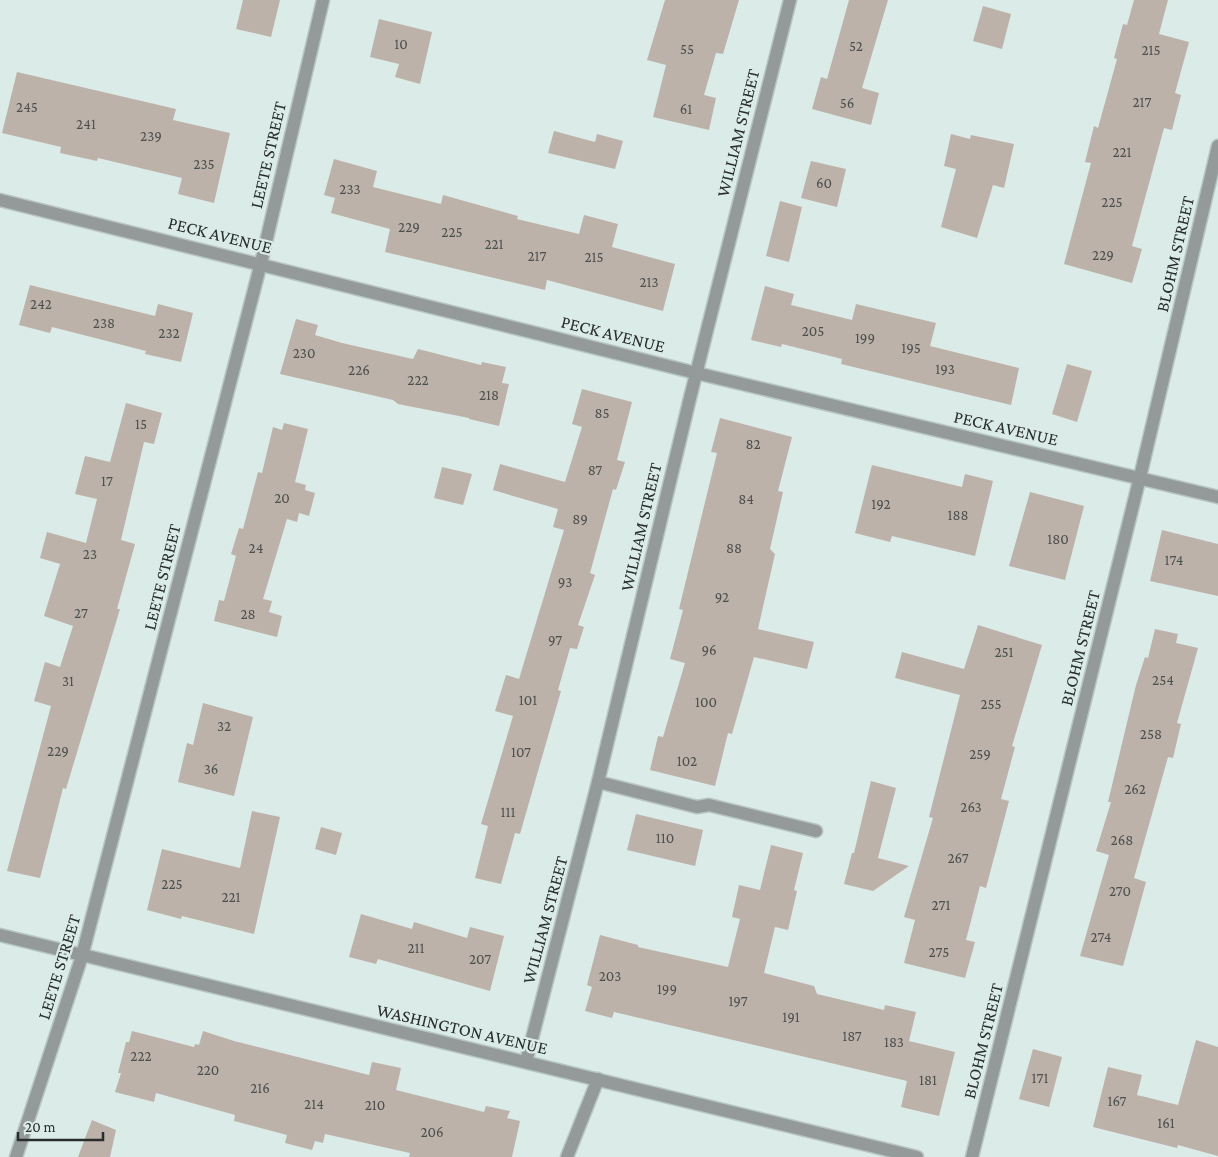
<svg xmlns="http://www.w3.org/2000/svg" width="1218" height="1157" font-family="'Crimson Pro',serif">
	<rect width="100%" height="100%" fill="#dbebe8"/>
	<g fill="#bdb2aa">
		<polygon points="243,0 280,0 271,37 236,29"/>
		<polygon points="665,0 739,0 723,54 716,53 704,95 716,98 709,130 653,117 666,65 647,60"/>
		<polygon points="849,0 888,0 862,88 879,93 871,125 812,109 821,77 827,79"/>
		<polygon points="1134,0 1168,0 1159,34 1189,42 1175,93 1181,95 1172,130 1164,128 1132,246 1142,249 1132,283 1064,264 1091,163 1085,162 1094,126 1098,128 1117,59 1114,58 1123,24 1127,25"/>
		<polygon points="983,6 1011,14 1002,49 973,41"/>
		<polygon points="379,19 432,32 420,84 395,77 399,64 370,57"/>
		<polygon points="17,72 176,109 173,120 230,133 214,203 178,194 182,178 98,158 97,161 60,153 61,147 2,133"/>
		<polygon points="554,131 595,142 597,134 623,141 615,169 548,153"/>
		<polygon points="951,134 970,139 971,135 1014,144 1004,188 993,185 977,238 941,227 956,169 944,166"/>
		<polygon points="334,159 377,171 373,187 441,204 443,195 518,216 517,219 579,234 584,215 618,224 612,247 675,264 663,311 547,280 545,290 385,252 390,229 331,213 335,198 324,195"/>
		<polygon points="811,161 846,169 837,207 801,198"/>
		<polygon points="780,201 802,207 789,262 766,256"/>
		<polygon points="30,285 155,316 158,304 193,313 181,362 145,354 146,351 52,327 50,333 19,325"/>
		<polygon points="765,286 794,294 791,305 852,320 856,304 936,323 930,346 1019,368 1011,405 841,364 842,359 782,344 781,347 751,340"/>
		<polygon points="296,319 318,325 315,335 342,343 413,359 418,349 481,365 482,362 506,367 502,383 509,384 499,426 469,419 469,418 398,404 393,400 280,374"/>
		<polygon points="1067,364 1092,371 1077,422 1052,414"/>
		<polygon points="582,389 632,402 617,460 625,462 616,490 613,489 590,573 595,575 578,625 584,627 577,649 570,648 558,690 561,691 520,834 515,833 501,884 475,878 488,826 481,824 513,716 495,711 506,675 519,679 564,530 553,527 558,509 493,490 500,464 565,482 582,427 572,424"/>
		<polygon points="126,403 162,413 154,444 144,442 121,540 135,544 117,609 120,609 66,789 63,788 40,878 7,871 51,706 34,701 45,662 60,667 73,626 44,616 60,564 40,558 47,532 86,543 97,499 75,494 85,456 110,462"/>
		<polygon points="720,418 792,437 778,491 783,492 770,549 775,554 758,629 814,642 807,669 754,657 732,734 728,733 715,786 650,770 658,736 663,737 685,663 670,659 683,610 679,609 717,453 711,452"/>
		<polygon points="284,423 308,429 295,482 306,485 305,490 315,493 309,516 299,513 297,522 287,519 263,599 272,601 269,612 282,616 277,637 214,621 219,600 224,601 236,556 231,554 239,528 243,529 258,472 262,473 273,427 282,430"/>
		<polygon points="872,465 962,487 965,474 993,481 975,556 892,536 890,542 855,533"/>
		<polygon points="442,467 472,474 463,505 434,498"/>
		<polygon points="1030,492 1084,506 1065,580 1009,566"/>
		<polygon points="1162,530 1218,544 1218,596 1150,581"/>
		<polygon points="978,625 1042,645 1012,746 1015,747 1001,799 1009,801 986,888 980,886 966,940 975,942 965,978 904,963 915,920 904,917 933,818 929,817 960,695 895,678 902,652 964,669"/>
		<polygon points="1155,629 1178,634 1176,643 1198,648 1177,723 1181,724 1173,758 1168,757 1134,878 1146,882 1123,966 1080,956 1109,855 1096,851 1111,802 1108,802 1136,685 1145,657 1148,658"/>
		<polygon points="203,703 253,717 234,796 178,782 187,743 193,745"/>
		<polygon points="871,781 896,788 878,858 909,866 873,891 844,884 852,853 854,853"/>
		<polygon points="252,811 280,817 254,934 182,916 181,919 147,910 162,849 240,868"/>
		<polygon points="636,814 703,830 695,866 627,850"/>
		<polygon points="321,827 342,833 336,855 315,849"/>
		<polygon points="771,845 803,853 794,890 797,891 788,930 775,927 764,973 814,986 817,994 884,1010 885,1005 916,1012 909,1041 955,1052 939,1116 901,1107 907,1081 614,1012 612,1018 585,1011 592,987 587,985 600,935 638,945 638,947 728,967 740,919 732,917 739,885 760,890"/>
		<polygon points="361,914 412,929 414,922 467,938 470,927 504,936 490,991 378,959 376,964 349,957"/>
		<polygon points="132,1031 194,1047 195,1044 199,1045 203,1031 234,1041 369,1075 372,1062 401,1068 396,1090 484,1112 486,1106 510,1111 507,1118 520,1121 512,1157 409,1157 410,1153 325,1134 323,1143 315,1141 312,1150 285,1143 287,1135 234,1121 235,1115 156,1093 154,1102 115,1092 121,1073 118,1073 126,1042 129,1042"/>
		<polygon points="1196,1040 1218,1047 1218,1156 1178,1145 1177,1148 1093,1127 1108,1067 1142,1075 1137,1095 1178,1105"/>
		<polygon points="1033,1049 1062,1057 1049,1107 1019,1099"/>
		<polygon points="92,1120 116,1130 110,1157 78,1157"/>
	</g>
	<g fill="none" stroke-linecap="round" stroke-linejoin="round">
		<defs>
			<polyline id="service" points="598,782 697,807 709,805 816,831"/>
			<g id="minor">
				<polyline points="0,200 696,373 1218,497"/>
				<polyline points="0,935 917,1157"/>
				<polyline points="526,1062 598,782 690,398 790,0"/>
				<polyline points="16,1157 82,956 261,263 323,0"/>
				<polyline points="567,1157 598,1079"/>
				<polyline points="972,1157 1140,477 1218,146"/>
			</g>
		</defs>
		<use href="#service" stroke="#b7c5c3" stroke-width="15"/>
		<use href="#minor" stroke="#b7c5c3" stroke-width="15"/>
		<use href="#service" stroke="#939a99" stroke-width="12"/>
		<use href="#minor" stroke="#939a99" stroke-width="12"/>
	</g>
	<g text-anchor="middle" dominant-baseline="central" stroke-width="4.5" stroke-linejoin="round" paint-order="stroke">
		<g font-size="15" fill="#4d4f4c">
			<text x="401" y="44">10</text>
			<text x="856" y="46">52</text>
			<text x="687" y="49">55</text>
			<text x="1151" y="50">215</text>
			<text x="1142" y="102">217</text>
			<text x="847" y="103">56</text>
			<text x="27" y="107">245</text>
			<text x="686" y="109">61</text>
			<text x="86" y="124">241</text>
			<text x="151" y="136">239</text>
			<text x="1122" y="152">221</text>
			<text x="204" y="164">235</text>
			<text x="824" y="183">60</text>
			<text x="350" y="189">233</text>
			<text x="1112" y="202">225</text>
			<text x="409" y="227">229</text>
			<text x="452" y="232">225</text>
			<text x="494" y="244">221</text>
			<text x="1103" y="255">229</text>
			<text x="537" y="256">217</text>
			<text x="594" y="257">215</text>
			<text x="649" y="282">213</text>
			<text x="41" y="304">242</text>
			<text x="104" y="323">238</text>
			<text x="813" y="331">205</text>
			<text x="169" y="333">232</text>
			<text x="865" y="338">199</text>
			<text x="911" y="348">195</text>
			<text x="304" y="353">230</text>
			<text x="945" y="369">193</text>
			<text x="359" y="370">226</text>
			<text x="418" y="380">222</text>
			<text x="489" y="395">218</text>
			<text x="602" y="413">85</text>
			<text x="141" y="424">15</text>
			<text x="753" y="444">82</text>
			<text x="595" y="470">87</text>
			<text x="107" y="481">17</text>
			<text x="282" y="498">20</text>
			<text x="746" y="499">84</text>
			<text x="881" y="504">192</text>
			<text x="958" y="515">188</text>
			<text x="580" y="519">89</text>
			<text x="1058" y="539">180</text>
			<text x="256" y="548">24</text>
			<text x="734" y="548">88</text>
			<text x="90" y="554">23</text>
			<text x="1174" y="560">174</text>
			<text x="565" y="582">93</text>
			<text x="722" y="597">92</text>
			<text x="81" y="613">27</text>
			<text x="248" y="614">28</text>
			<text x="555" y="640">97</text>
			<text x="709" y="650">96</text>
			<text x="1004" y="652">251</text>
			<text x="1163" y="680">254</text>
			<text x="68" y="681">31</text>
			<text x="528" y="700">101</text>
			<text x="706" y="702">100</text>
			<text x="991" y="704">255</text>
			<text x="224" y="726">32</text>
			<text x="1151" y="734">258</text>
			<text x="58" y="751">229</text>
			<text x="521" y="752">107</text>
			<text x="980" y="754">259</text>
			<text x="687" y="761">102</text>
			<text x="211" y="769">36</text>
			<text x="1135" y="789">262</text>
			<text x="971" y="807">263</text>
			<text x="508" y="812">111</text>
			<text x="665" y="838">110</text>
			<text x="1122" y="840">268</text>
			<text x="958" y="858">267</text>
			<text x="172" y="884">225</text>
			<text x="1120" y="891">270</text>
			<text x="231" y="897">221</text>
			<text x="941" y="905">271</text>
			<text x="1101" y="937">274</text>
			<text x="416" y="948">211</text>
			<text x="939" y="952">275</text>
			<text x="480" y="959">207</text>
			<text x="610" y="976">203</text>
			<text x="667" y="989">199</text>
			<text x="738" y="1001">197</text>
			<text x="791" y="1017">191</text>
			<text x="852" y="1036">187</text>
			<text x="894" y="1042">183</text>
			<text x="141" y="1056">222</text>
			<text x="208" y="1070">220</text>
			<text x="1040" y="1078">171</text>
			<text x="928" y="1080">181</text>
			<text x="260" y="1088">216</text>
			<text x="1117" y="1101">167</text>
			<text x="314" y="1104">214</text>
			<text x="375" y="1105">210</text>
			<text x="1166" y="1123">161</text>
			<text x="432" y="1132">206</text>
		</g>
		<g font-size="18" fill="#282e2d" stroke="#dbebe8">
			<text transform="translate(738 133) rotate(-76)">WILLIAM STREET</text>
			<text transform="translate(268 155) rotate(-77)">LEETE STREET</text>
			<text transform="translate(220 235) rotate(14)">PECK AVENUE</text>
			<text transform="translate(1175 254) rotate(-77)">BLOHM STREET</text>
			<text transform="translate(613 334) rotate(14)">PECK AVENUE</text>
			<text transform="translate(1006 428) rotate(13)">PECK AVENUE</text>
			<text transform="translate(641 527) rotate(-77)">WILLIAM STREET</text>
			<text transform="translate(162 577) rotate(-76)">LEETE STREET</text>
			<text transform="translate(1080 648) rotate(-76)">BLOHM STREET</text>
			<text transform="translate(545 920) rotate(-75)">WILLIAM STREET</text>
			<text transform="translate(59 967) rotate(-73)">LEETE STREET</text>
			<text transform="translate(462 1029) rotate(13)">WASHINGTON AVENUE</text>
			<text transform="translate(983 1041) rotate(-76)">BLOHM STREET</text>
		</g>
	</g>
	<path d="M18 1132v8h85v-8" fill="none" stroke="#282e2d" stroke-width="2.5"/>
	<text x="25" y="1132" font-size="15" fill="#282e2d" stroke="#dbebe8" stroke-width="4" paint-order="stroke">20 m</text>
</svg>
